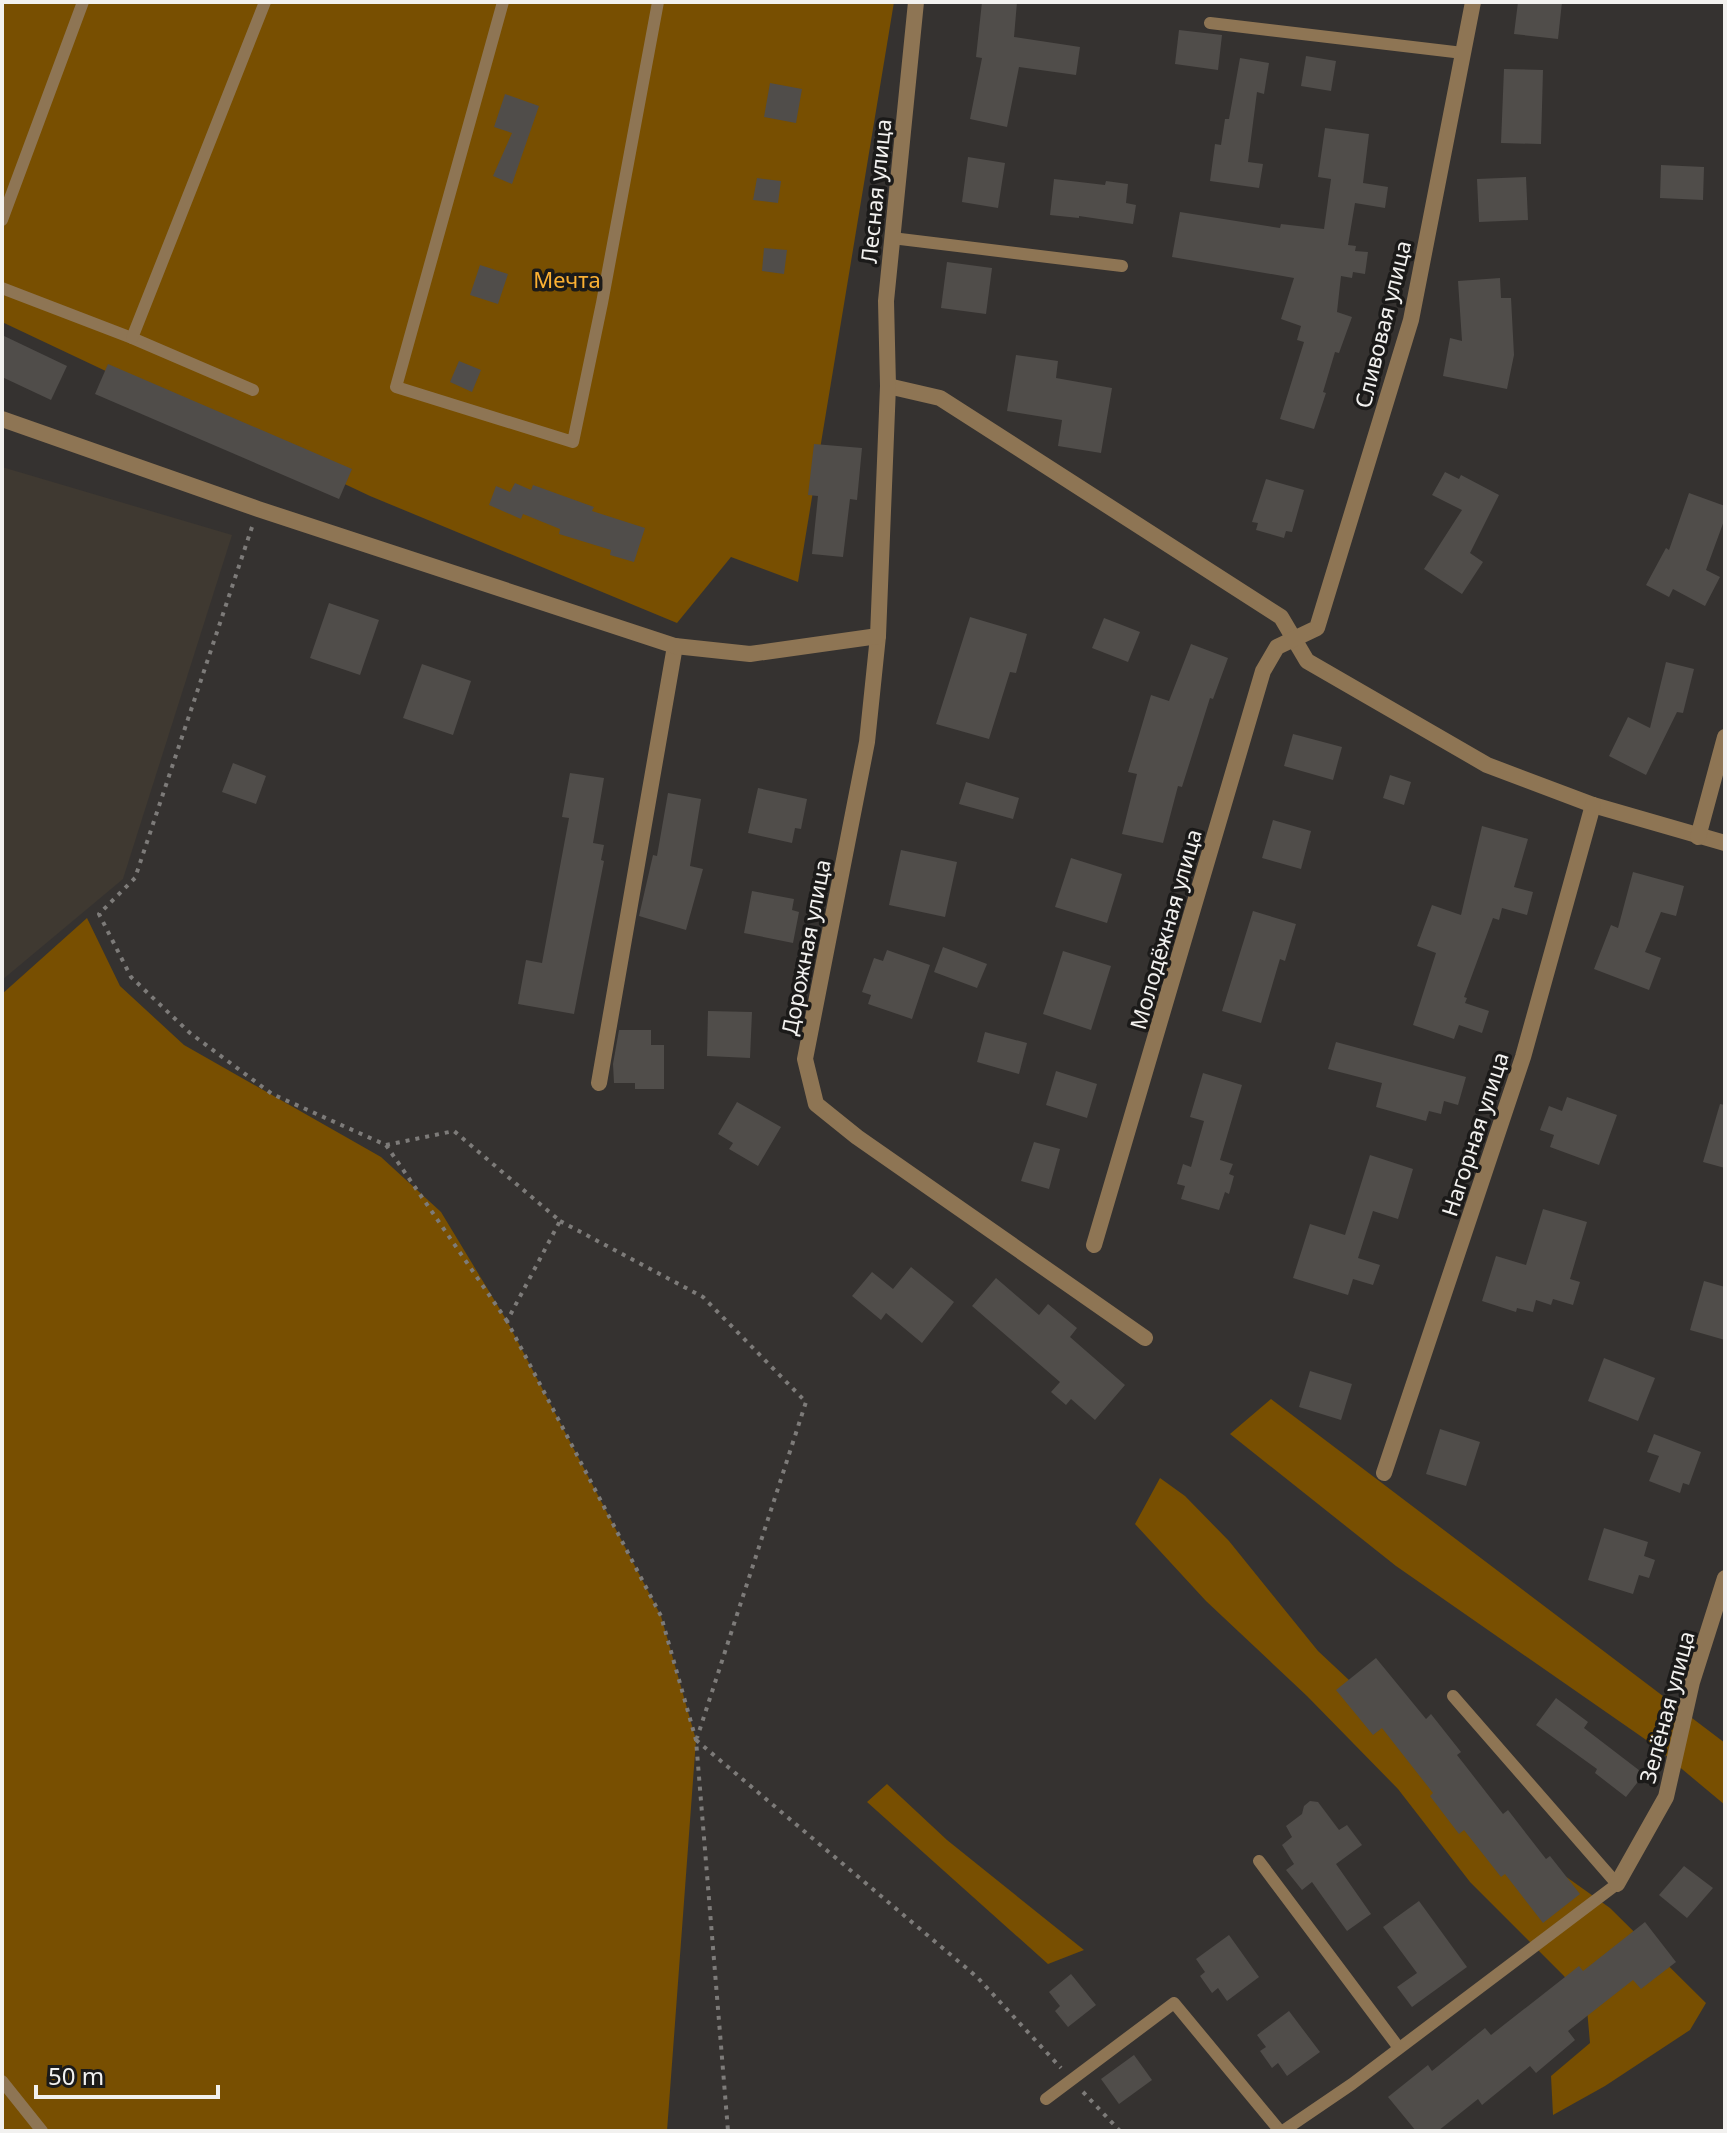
<svg xmlns="http://www.w3.org/2000/svg" width="1727" height="2133" font-family="'Noto Sans',sans-serif">
	<rect width="100%" height="100%" fill="#353230"/>
	<polygon fill="#3f3931" points="2,467 232,535 123,879 2,980"/>
	<g fill="#784f01">
		<polygon points="2,2 894,2 798,582 731,557 677,623 370,496 2,322"/>
		<polygon points="87,918 120,986 184,1045 381,1157 441,1212 507,1321 661,1616 696,1740 667,2131 2,2131 2,994"/>
		<polygon points="1271,1399 1725,1743 1725,1805 1652,1744 1396,1566 1230,1434"/>
		<polygon points="1160,1478 1185,1496 1229,1541 1318,1651 1537,1856 1610,1908 1706,2003 1690,2030 1605,2086 1553,2115 1551,2076 1590,2043 1587,2009 1564,1976 1470,1882 1398,1789 1307,1696 1206,1601 1135,1524"/>
		<polygon points="887,1784 947,1840 1084,1950 1048,1964 867,1802"/>
	</g>
	<g fill="#504d4a">
		<polygon points="982,2 1017,2 1014,37 1080,47 1076,75 1019,67 1007,127 970,119 982,58 976,57"/>
		<polygon points="1518,2 1562,2 1558,39 1514,34"/>
		<polygon points="1179,30 1222,35 1218,70 1175,64"/>
		<polygon points="1306,56 1336,61 1331,91 1301,86"/>
		<polygon points="1240,58 1269,63 1264,94 1257,92 1248,162 1263,164 1259,188 1210,181 1215,144 1221,145 1225,119 1229,119"/>
		<polygon points="1504,69 1543,70 1541,144 1501,143"/>
		<polygon points="770,83 802,89 796,123 764,117"/>
		<polygon points="505,94 539,106 512,184 493,176 512,133 494,127"/>
		<polygon points="1325,128 1369,134 1363,183 1388,187 1385,208 1355,203 1348,245 1356,246 1355,251 1368,252 1365,274 1353,272 1352,278 1341,276 1337,312 1352,317 1339,353 1335,352 1323,392 1326,393 1314,429 1280,419 1304,342 1297,340 1301,326 1281,319 1294,278 1172,257 1180,212 1280,228 1281,224 1324,229 1331,179 1318,177"/>
		<polygon points="968,157 1005,163 998,208 962,202"/>
		<polygon points="1661,165 1704,167 1703,200 1660,198"/>
		<polygon points="1526,177 1528,220 1479,222 1477,179"/>
		<polygon points="757,178 781,181 778,203 753,200"/>
		<polygon points="1054,179 1105,185 1106,181 1128,184 1126,203 1136,205 1133,224 1079,216 1079,218 1050,215"/>
		<polygon points="764,248 787,250 784,274 762,271"/>
		<polygon points="947,262 992,268 986,314 941,308"/>
		<polygon points="480,265 508,274 498,304 470,295"/>
		<polygon points="1500,278 1501,298 1511,298 1514,355 1507,389 1443,376 1450,338 1462,341 1458,281"/>
		<polygon points="2,335 67,366 51,400 2,377"/>
		<polygon points="1016,355 1058,361 1056,378 1112,388 1101,453 1058,446 1062,420 1007,411"/>
		<polygon points="459,361 481,370 472,392 450,382"/>
		<polygon points="108,364 352,469 339,499 95,394"/>
		<polygon points="814,444 862,448 857,500 850,499 843,557 812,554 818,496 808,495"/>
		<polygon points="1445,472 1459,479 1461,475 1499,495 1470,553 1483,562 1462,594 1424,569 1462,510 1432,495"/>
		<polygon points="1266,479 1304,490 1292,532 1286,531 1284,538 1256,530 1258,523 1252,522"/>
		<polygon points="515,483 531,490 533,485 594,507 592,511 645,528 634,562 610,555 611,550 559,534 560,529 523,514 521,519 489,505 496,486 510,492"/>
		<polygon points="1689,493 1725,506 1725,518 1706,570 1720,577 1705,606 1673,589 1669,597 1646,585 1666,548 1669,550"/>
		<polygon points="329,603 379,620 360,675 310,658"/>
		<polygon points="970,617 1027,634 1016,673 1010,672 989,739 936,724"/>
		<polygon points="1104,618 1140,632 1128,662 1092,648"/>
		<polygon points="1191,644 1228,658 1213,699 1210,698 1182,787 1178,786 1163,843 1122,834 1137,774 1128,772 1151,695 1169,701"/>
		<polygon points="1666,662 1694,669 1683,713 1677,712 1646,775 1609,756 1628,717 1650,728"/>
		<polygon points="422,664 471,681 453,735 403,718"/>
		<polygon points="1293,734 1342,747 1333,780 1284,766"/>
		<polygon points="233,763 266,776 256,804 222,792"/>
		<polygon points="570,773 604,778 593,843 604,845 601,860 604,861 574,1014 518,1004 526,960 542,963 569,818 562,817"/>
		<polygon points="1390,775 1411,782 1404,805 1383,798"/>
		<polygon points="966,782 1019,798 1013,819 959,804"/>
		<polygon points="758,788 807,799 801,829 795,828 792,843 748,833"/>
		<polygon points="668,793 701,799 690,866 703,869 686,930 639,916 653,855 657,856"/>
		<polygon points="1273,820 1311,831 1301,869 1262,858"/>
		<polygon points="1482,826 1528,839 1514,887 1533,892 1527,915 1502,908 1499,920 1493,918 1464,997 1467,998 1465,1003 1489,1011 1482,1033 1459,1025 1454,1039 1413,1025 1436,953 1417,946 1432,905 1461,915"/>
		<polygon points="901,850 957,862 945,917 889,905"/>
		<polygon points="1071,858 1122,874 1107,923 1055,907"/>
		<polygon points="1633,872 1684,886 1676,916 1661,912 1645,952 1661,958 1649,990 1594,969 1611,925 1618,928"/>
		<polygon points="752,891 794,899 792,910 799,912 793,943 744,933"/>
		<polygon points="1253,911 1296,924 1285,961 1280,959 1261,1023 1222,1011"/>
		<polygon points="943,947 987,964 977,988 934,972"/>
		<polygon points="887,950 930,965 912,1019 868,1004 871,995 862,992 874,958 883,961"/>
		<polygon points="1063,951 1111,966 1091,1030 1043,1014"/>
		<polygon points="708,1011 752,1012 750,1058 707,1056"/>
		<polygon points="619,1030 651,1030 651,1045 664,1045 664,1089 635,1089 635,1083 614,1083 613,1064"/>
		<polygon points="985,1032 1027,1043 1019,1074 977,1062"/>
		<polygon points="1336,1042 1466,1077 1458,1105 1444,1101 1441,1114 1429,1111 1426,1121 1376,1107 1382,1083 1328,1069"/>
		<polygon points="1056,1071 1097,1084 1087,1118 1046,1105"/>
		<polygon points="1203,1073 1242,1085 1220,1160 1233,1164 1229,1174 1234,1176 1229,1194 1225,1192 1219,1210 1181,1199 1185,1186 1177,1184 1183,1164 1191,1167 1204,1121 1190,1117"/>
		<polygon points="1567,1097 1617,1115 1599,1165 1550,1147 1554,1135 1540,1130 1549,1106 1562,1111"/>
		<polygon points="737,1102 781,1127 758,1166 729,1149 733,1143 718,1134"/>
		<polygon points="1720,1104 1725,1105 1725,1168 1703,1162"/>
		<polygon points="1034,1142 1060,1149 1049,1189 1021,1181"/>
		<polygon points="1370,1155 1413,1169 1398,1219 1373,1211 1358,1258 1380,1265 1373,1285 1353,1279 1348,1295 1293,1278 1310,1224 1345,1235"/>
		<polygon points="1543,1209 1587,1222 1570,1279 1580,1282 1573,1305 1553,1299 1551,1305 1536,1300 1533,1312 1517,1308 1516,1312 1482,1301 1496,1256 1526,1265"/>
		<polygon points="911,1267 954,1302 922,1343 886,1313 881,1320 852,1296 872,1272 893,1289"/>
		<polygon points="996,1278 1039,1315 1048,1304 1077,1328 1070,1337 1125,1385 1095,1420 1071,1399 1066,1405 1051,1392 1060,1382 972,1306"/>
		<polygon points="1704,1281 1725,1287 1725,1340 1690,1330"/>
		<polygon points="1604,1358 1655,1378 1638,1421 1588,1401"/>
		<polygon points="1310,1371 1352,1384 1341,1420 1299,1407"/>
		<polygon points="1440,1429 1480,1442 1466,1486 1426,1474"/>
		<polygon points="1654,1434 1701,1452 1689,1485 1683,1483 1680,1493 1649,1481 1659,1456 1647,1452"/>
		<polygon points="1604,1528 1648,1542 1644,1556 1655,1560 1649,1578 1639,1575 1633,1594 1588,1580"/>
		<polygon points="1376,1658 1426,1719 1431,1714 1461,1752 1457,1755 1503,1814 1508,1810 1546,1859 1550,1856 1580,1894 1543,1923 1505,1874 1501,1877 1464,1830 1459,1834 1430,1796 1433,1793 1382,1728 1373,1735 1336,1690"/>
		<polygon points="1556,1698 1588,1722 1584,1728 1644,1774 1626,1797 1595,1773 1597,1769 1536,1725"/>
		<polygon points="1310,1801 1318,1802 1339,1830 1347,1825 1362,1845 1336,1864 1371,1914 1347,1931 1312,1882 1302,1890 1286,1870 1294,1864 1282,1845 1292,1837 1286,1826 1302,1814 1304,1806"/>
		<polygon points="1684,1866 1713,1888 1687,1918 1659,1895"/>
		<polygon points="1419,1901 1467,1967 1412,2007 1397,1987 1417,1973 1383,1927"/>
		<polygon points="1645,1922 1676,1962 1641,1989 1633,1980 1568,2031 1575,2040 1536,2073 1530,2066 1482,2105 1478,2099 1438,2131 1416,2131 1388,2097 1428,2065 1432,2071 1485,2028 1491,2035 1579,1966 1583,1971"/>
		<polygon points="1229,1935 1259,1977 1227,2001 1218,1988 1212,1993 1200,1976 1205,1972 1196,1959"/>
		<polygon points="1071,1974 1096,2005 1068,2027 1055,2011 1060,2006 1049,1992"/>
		<polygon points="1289,2011 1320,2052 1287,2076 1278,2063 1272,2068 1260,2051 1266,2047 1257,2035"/>
		<polygon points="1134,2055 1152,2080 1119,2104 1101,2079"/>
	</g>
	<g fill="none" stroke-linecap="round" stroke-linejoin="round">
		<g stroke="#7d7b79" stroke-width="4" stroke-dasharray="4 6" stroke-linecap="butt">
			<polyline points="252,527 135,878 99,914 131,977 190,1033 272,1094 386,1145 507,1321"/>
			<polyline points="386,1145 454,1131 560,1221 507,1321 661,1616 696,1740 728,2131"/>
			<polyline points="560,1221 703,1297 806,1402 697,1738"/>
			<polyline points="696,1740 977,1977 1061,2068"/>
			<polyline points="1083,2092 1120,2131"/>
		</g>
		<g stroke="#8e7554" stroke-width="12">
			<polyline points="503,2 396,387 573,442 602,303 658,2"/>
			<polyline points="1210,23 1463,53"/>
			<polyline points="2,220 83,2"/>
			<polyline points="892,238 1122,266"/>
			<polyline points="2,288 132,338 253,390"/>
			<polyline points="132,338 265,2"/>
			<polyline points="1259,1861 1399,2048"/>
			<polyline points="2,2081 42,2131"/>
			<polyline points="1046,2099 1174,2003 1280,2131"/>
			<polyline points="1283,2131 1352,2084 1617,1884 1453,1696"/>
		</g>
		<g stroke="#8e7554" stroke-width="16">
			<polyline points="888,386 940,398 1281,617 1307,661 1487,765 1593,805 1725,843"/>
			<polyline points="878,636 867,742 805,1059 816,1104 857,1137 1145,1338"/>
			<polyline points="1698,837 1725,737"/>
			<polyline points="599,1083 675,646"/>
			<polyline points="1094,1245 1263,671 1277,647 1317,628 1411,320 1473,2"/>
			<polyline points="1384,1473 1523,1057 1593,805"/>
			<polyline points="1617,1884 1666,1797 1692,1682 1725,1578"/>
		</g>
		<polyline stroke="#8e7554" stroke-width="16" points="2,419 258,509 675,646 750,654 878,636 888,386 886,301 916,2"/>
	</g>
	<g text-anchor="middle" dominant-baseline="central" stroke-width="7" stroke-linejoin="round" paint-order="stroke">
		<g font-size="22" fill="#f2f1ef" stroke="#1b1a19">
			<text transform="translate(875 191) rotate(-84)">Лесная улица</text>
			<text transform="translate(1382 324) rotate(-76)">Сливовая улица</text>
			<text transform="translate(1165 929) rotate(-74)">Молодёжная улица</text>
			<text transform="translate(805 947) rotate(-79)">Дорожная улица</text>
			<text transform="translate(1474 1134) rotate(-72)">Нагорная улица</text>
			<text transform="translate(1666 1707) rotate(-75)">Зелёная улица</text>
		</g>
		<g font-size="22" fill="#fbb033" stroke="#1b1a19">
			<text x="567" y="279">Мечта</text>
		</g>
	</g>
	<rect width="1727" height="2133" fill="none" stroke="#f2f1ef" stroke-width="8"/>
	<path d="M36 2085v12h182v-12" fill="none" stroke="#f2f1ef" stroke-width="4"/>
	<text x="48" y="2085" font-size="24" fill="#f2f1ef" stroke="#1b1a19" stroke-width="6" paint-order="stroke">50 m</text>
</svg>
